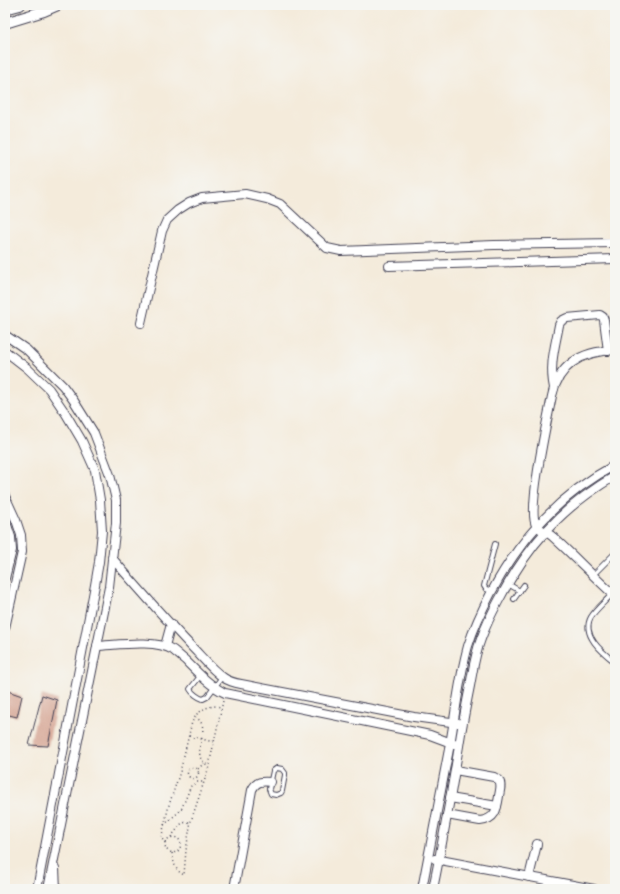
<svg xmlns="http://www.w3.org/2000/svg" width="620" height="894" font-family="'Gochi Hand',sans-serif">
	<rect width="100%" height="100%" fill="#f6f6f2"/>
	<filter id="ink" filterUnits="userSpaceOnUse"><feTurbulence type="fractalNoise" baseFrequency=".025" numOctaves="2"/><feDisplacementMap in="SourceGraphic" scale="8" xChannelSelector="R" yChannelSelector="G"/><feConvolveMatrix kernelMatrix="1 2 1 2 8 2 1 2 1" color-interpolation-filters="sRGB"/></filter>
	<filter id="wash" filterUnits="userSpaceOnUse"><feTurbulence type="fractalNoise" baseFrequency=".012" numOctaves="4" result="noise"/><feDisplacementMap in="SourceGraphic" scale="16" xChannelSelector="R" yChannelSelector="G"/><feGaussianBlur stdDeviation="0.9" result="paint"/><feColorMatrix in="noise" values="0 0 0 0 0 0 0 0 0 0 0 0 0 0 0 0 0 1.4 0 .05"/><feComposite in="paint" operator="in"/></filter>
	<g filter="url(#wash)">
		<rect width="100%" height="100%" fill="#f4ebdb"/>
		<g id="blocks">
			<g fill="#d39e8b">
				<polygon points="5,690 22,696 17,717 5,714"/>
				<polygon points="42,695 57,700 48,746 29,745"/>
			</g>
		</g>
	</g>
	<g filter="url(#ink)">
		<use href="#blocks" fill-opacity="0" stroke="#424053" stroke-width="1"/>
		<g fill="none" stroke-linecap="round" stroke-linejoin="round">
			<defs>
				<g id="service">
					<polyline points="593,575 615,553"/>
					<polyline points="508,584 520,591"/>
					<polyline points="492,591 486,589 484,586 495,544"/>
					<path d="M612,594C606,601 596,609 591,617C581,635 602,652 615,662"/>
					<polyline points="514,599 524,585"/>
					<path d="M201,675L190,689C192,693 199,698 203,699L207,697L222,677"/>
					<polygon points="277,768 282,769 285,773 285,775 282,791 281,793 276,795 271,794 269,789 273,771"/>
				</g>
				<g id="minor">
					<polyline points="389,266 615,259"/>
					<polyline points="141,323 162,231 167,220 178,210 189,203 202,198 245,194 267,199 280,204 327,248 341,251 494,245 615,243"/>
					<polyline points="5,335 27,350 63,386 74,401 94,433 110,475 116,500 116,523 109,587 48,889"/>
					<path d="M615,350C584,351 559,363 552,396C548,416 527,511 536,525C540,531 548,532 553,537C574,556 594,577 615,596"/>
					<polyline points="5,351 27,368 49,389 66,414 82,441 95,470 100,500 102,531 99,562 95,585 37,889"/>
					<path d="M554,388C549,365 555,347 559,325L561,321L567,318L600,315L603,317L604,320L608,351"/>
					<polyline points="5,496 16,520 21,535 22,552 5,628"/>
					<polyline points="5,519 11,537 12,550 5,578"/>
					<path d="M112,558C138,588 164,618 191,646C201,656 212,670 224,678C230,682 235,683 241,684L414,717L458,723"/>
					<path d="M97,646C118,645 155,639 173,650C177,653 181,657 185,660C197,672 210,686 225,693L430,735L454,744"/>
					<polyline points="165,646 171,624"/>
					<polyline points="450,798 497,806"/>
					<path d="M447,815L480,821C496,819 497,809 499,796C500,790 502,785 499,780L494,777L455,770"/>
					<polyline points="435,859 594,889"/>
					<polyline points="55,868 56,889"/>
					<polyline points="529,877 537,844"/>
					<path d="M234,889L252,790C256,781 262,781 271,782"/>
					<path d="M422,889C431,840 441,792 450,744C456,711 459,678 468,646C474,627 482,610 491,593C520,538 559,495 615,465"/>
					<path d="M433,889C443,841 451,794 459,746C462,726 466,706 470,686C473,670 475,654 481,639C486,625 492,613 499,600C528,545 561,508 615,476"/>
				</g>
				<g id="tertiary">
					<polyline points="5,9 20,5"/>
					<polyline points="5,23 44,11 58,5"/>
				</g>
			</defs>
			<use href="#service" stroke="#424053" stroke-width="6"/>
			<use href="#minor" stroke="#424053" stroke-width="10"/>
			<use href="#tertiary" stroke="#424053" stroke-width="12"/>
			<g stroke="#424053" stroke-width="1.5" stroke-dasharray="1 3" stroke-linecap="butt">
				<path d="M195,717C212,726 195,746 201,759C203,762 206,764 208,766"/>
				<polyline points="189,736 214,742"/>
				<circle cx="193" cy="773" r="5.5"/>
				<polyline points="198,769 204,763"/>
				<polyline points="164,825 181,810 191,786 197,782 203,782"/>
				<polyline points="171,837 182,823 188,822 190,822"/>
				<path d="M165,842L169,838L174,837C182,839 183,846 177,852C170,854 164,850 165,842L161,838L162,835L169,805L180,772L192,722L197,714L205,708L214,706L222,707"/>
				<path d="M172,853C174,862 174,870 184,875L186,850L191,821L208,770L223,701"/>
			</g>
			<use href="#service" stroke="#fff" stroke-width="4"/>
			<use href="#minor" stroke="#fff" stroke-width="8"/>
			<use href="#tertiary" stroke="#fff" stroke-width="10"/>
		</g>
	</g>
	<rect width="620" height="894" fill="none" stroke="#f6f6f2" stroke-width="20"/>
</svg>
